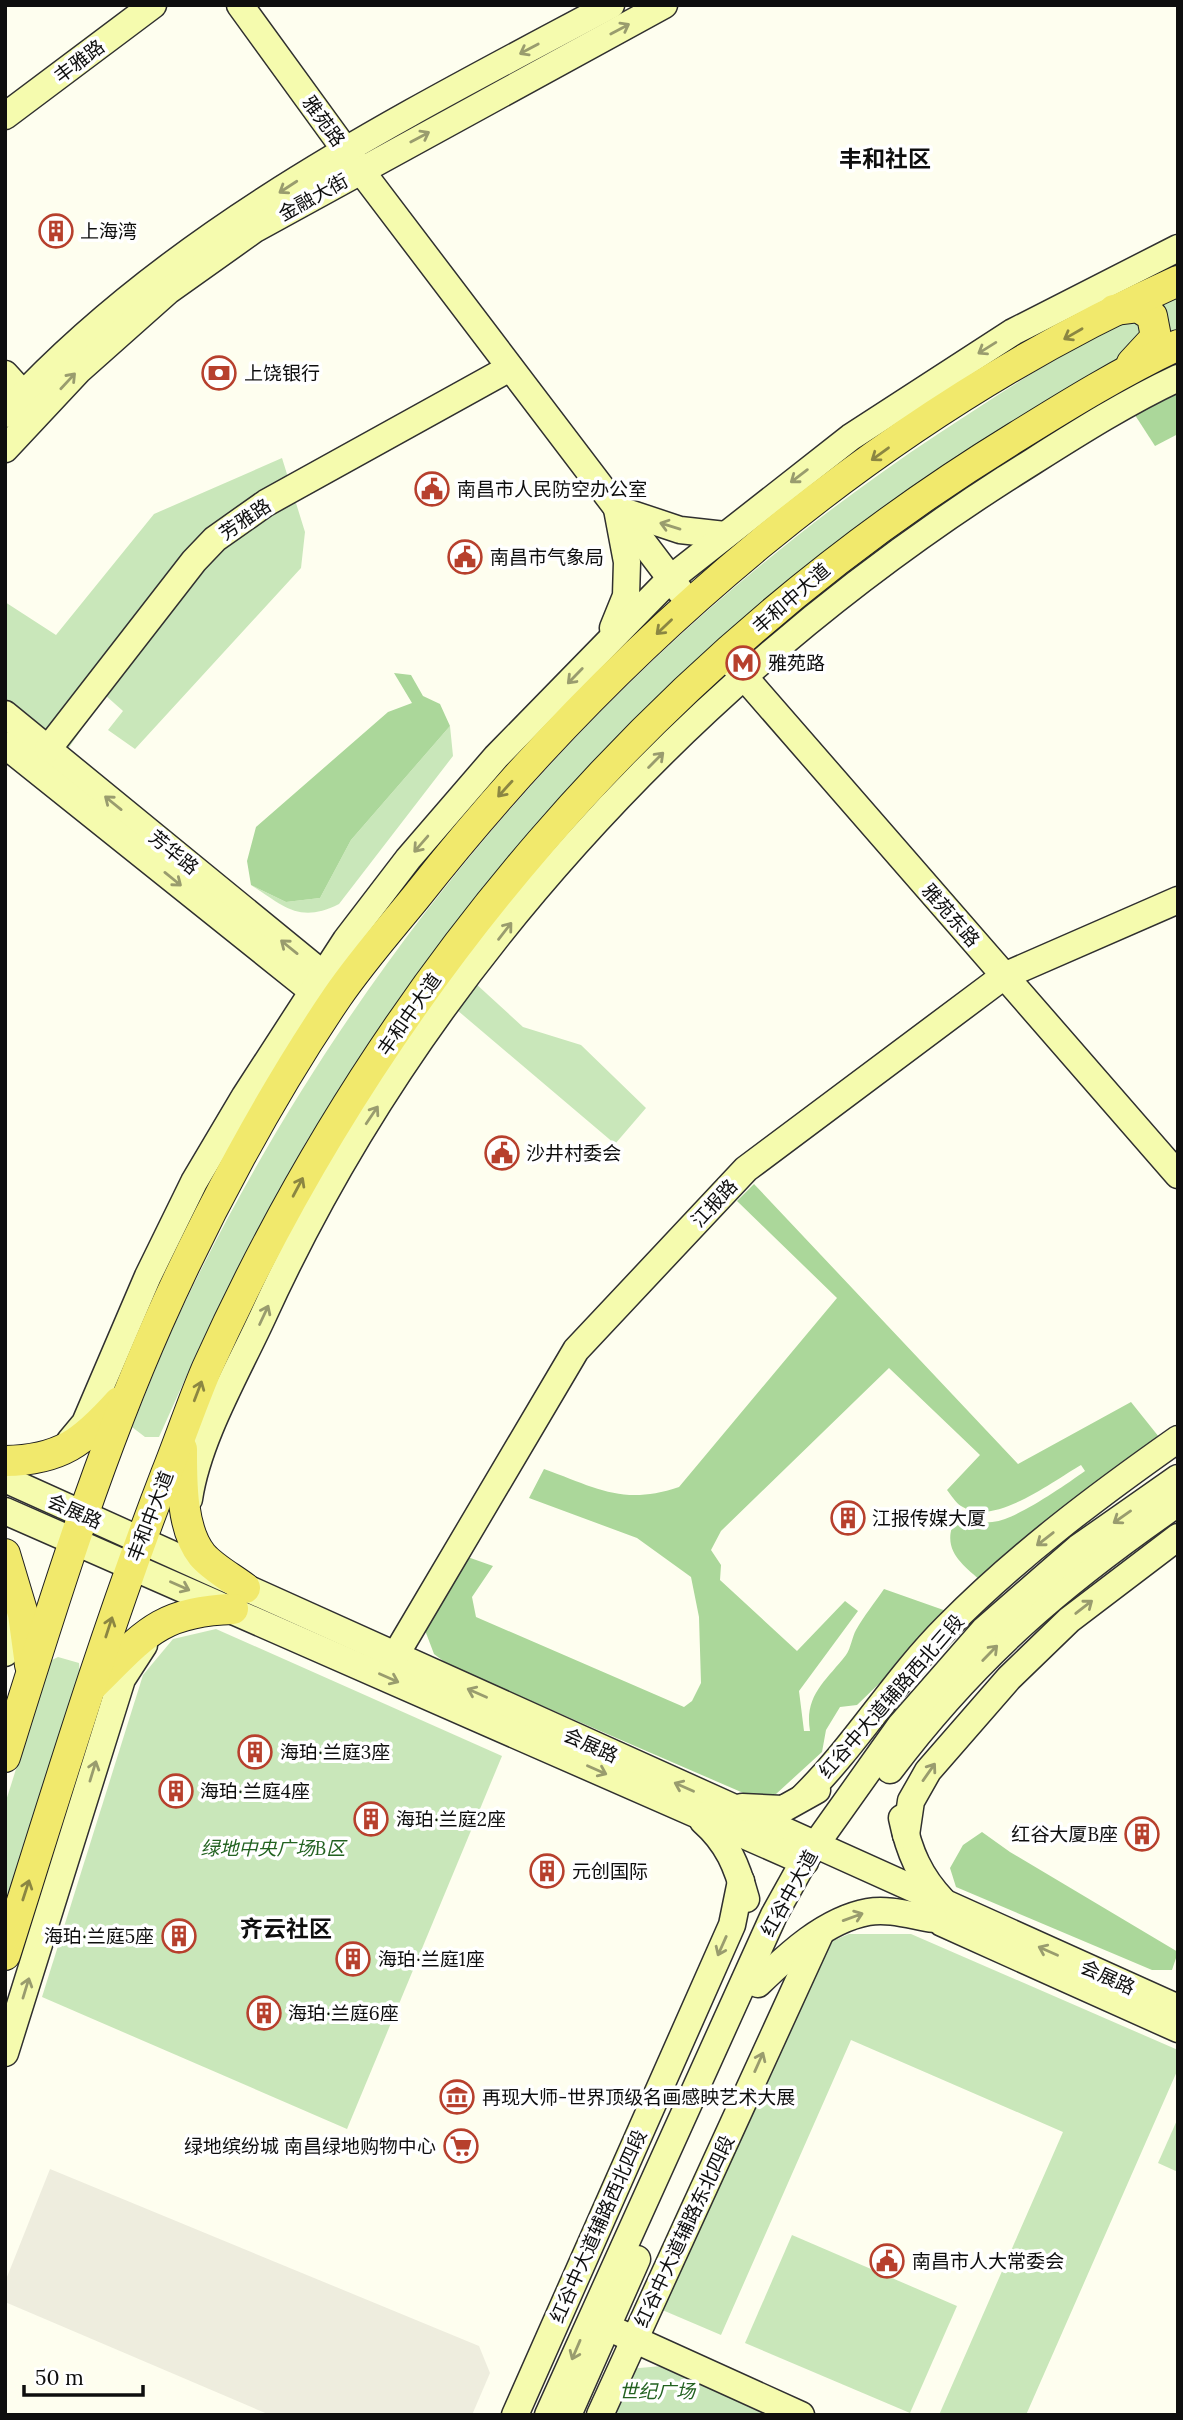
<svg xmlns="http://www.w3.org/2000/svg" width="1183" height="2420" font-family="Lora,'Noto Sans SC',serif">
	<rect width="100%" height="100%" fill="#fefeef"/>
	<g fill="#c9e7ba">
		<path d="M1178,295V332L1077,385L978,444L866,523L423,971L306,1142L200,1346L159,1437H145L132,1427C150,1383 167,1338 188,1296C357,948 616,647 938,434C1015,383 1093,333 1178,295Z"/>
		<polygon points="282,458 305,532 301,568 135,749 108,730 123,711 105,695 68,749 5,699 5,602 56,635 154,514"/>
		<path d="M450,726L453,756L339,904C299,924 284,906 251,885L286,902L320,898L351,840Z"/>
		<polygon points="475,983 523,1027 581,1045 646,1108 615,1144 457,1010"/>
		<polygon points="216,1629 502,1756 347,2129 42,1997 143,1675 173,1639"/>
		<polygon points="58,1657 79,1663 80,1679 5,1913 5,1804 50,1661"/>
		<polygon points="849,1934 911,1934 1178,2050 1178,2069 1026,2415 939,2415 1063,2132 851,2040 721,2335 660,2309 818,1947"/>
		<polygon points="1178,2118 1178,2172 1158,2163"/>
		<polygon points="792,2235 957,2306 910,2413 745,2343"/>
		<polygon points="662,2366 770,2415 609,2415 628,2369"/>
	</g>
	<g fill="#abd79a">
		<polygon points="1178,391 1178,434 1155,446 1133,412"/>
		<polygon points="394,673 411,675 423,696 440,704 450,726 351,840 320,898 286,902 251,885 247,861 256,827 388,712 412,703"/>
		<path d="M754,1184L1018,1464L1131,1402L1163,1442L982,1582C965,1566 944,1553 952,1527C970,1519 987,1526 1005,1519C1029,1510 1064,1486 1085,1471L1081,1465C1053,1481 993,1528 961,1506C956,1503 951,1495 947,1490L980,1455L889,1368L721,1531L711,1550L721,1565L720,1580L797,1651L845,1601L858,1611L799,1691L804,1731H810C804,1695 826,1681 846,1655C851,1648 852,1637 856,1630C864,1616 875,1602 884,1589L952,1613L857,1705L840,1707L826,1730L822,1752L776,1794L748,1795L450,1666L434,1654L423,1625L462,1555L493,1566L472,1597L476,1617L684,1707L692,1701L701,1683L699,1617L691,1577L637,1538L529,1498L544,1469C597,1488 623,1506 679,1487L837,1298L737,1201Z"/>
		<polygon points="982,1832 1010,1852 1178,1952 1172,1970 1152,1970 956,1887 950,1868 963,1845"/>
	</g>
	<polygon fill="#eeedde" points="50,2169 479,2346 490,2373 472,2415 270,2415 5,2302 5,2282"/>
	<g fill="none" stroke-linecap="round" stroke-linejoin="round">
		<defs>
			<g id="secondary">
				<polyline points="240,5 346,151 680,591"/>
				<polyline points="5,116 153,5"/>
				<polyline points="5,374 36,408"/>
				<path d="M5,414C170,232 398,119 611,5"/>
				<polyline points="5,449 78,371 168,291 255,229 664,5"/>
				<polyline points="613,628 626,596 627,562 617,509 680,530 725,535"/>
				<polyline points="733,664 1178,1175"/>
				<polyline points="5,714 335,984"/>
				<polyline points="5,745 326,1002"/>
				<polyline points="48,749 194,561 215,539 266,503 510,368"/>
				<polyline points="70,1441 85,1423 148,1276 194,1182 245,1096 346,940 408,859 496,757 670,579 851,437 1013,332 1178,248"/>
				<polyline points="5,1479 1178,2008"/>
				<path d="M189,1499C198,1438 238,1371 264,1314C420,973 691,681 1005,479C1061,444 1118,406 1178,378"/>
				<polyline points="5,1511 805,1862"/>
				<polyline points="5,1653 14,1620 14,1598"/>
				<polyline points="395,1656 576,1350 746,1169 1004,976 1178,900"/>
				<path d="M890,1770C975,1657 1062,1583 1178,1503"/>
				<path d="M803,1797C856,1745 894,1680 947,1627C1017,1556 1097,1496 1178,1439"/>
				<polyline points="742,1807 783,1809 817,1790"/>
				<path d="M902,1818C909,1852 920,1877 943,1901"/>
				<path d="M703,1821C728,1843 737,1866 746,1899"/>
				<polyline points="906,1835 911,1801 928,1771 1009,1678 1069,1620 1178,1537"/>
				<polyline points="942,1923 1178,2029"/>
				<path d="M758,1984C788,1955 825,1920 868,1912C889,1908 913,1916 934,1919"/>
				<polyline points="5,2053 122,1679 144,1645"/>
				<polyline points="618,2332 801,2415"/>
				<polyline points="515,2415 732,1925 741,1881"/>
				<polyline points="548,2415 774,1915 804,1861 900,1726 984,1630 1078,1548 1178,1478"/>
				<polyline points="568,2415 637,2259"/>
				<polyline points="600,2415 821,1932"/>
			</g>
			<g id="primary">
				<polyline points="1114,310 1138,307 1152,316 1156,337 1132,363"/>
				<path d="M182,1449C182,1480 181,1529 202,1555C213,1568 232,1578 245,1588"/>
				<path d="M5,1461C61,1460 83,1442 119,1402"/>
				<polyline points="5,1554 23,1614 30,1665"/>
				<path d="M93,1685C143,1636 159,1611 233,1609"/>
				<path d="M5,1757C51,1610 96,1463 158,1323C206,1215 271,1094 337,997C361,962 389,930 416,897C616,643 881,413 1178,281"/>
				<path d="M5,1955C56,1794 105,1632 166,1474C180,1439 192,1403 207,1368C380,984 656,658 1016,437C1069,404 1121,372 1178,345"/>
			</g>
		</defs>
		<use href="#secondary" stroke="#303030" stroke-width="29"/>
		<use href="#primary" stroke="#1f1f1f" stroke-width="32"/>
		<use href="#secondary" stroke="#f5fbae" stroke-width="26"/>
		<use href="#primary" stroke="#f1e96c" stroke-width="30"/>
	</g>
	<defs><path id="oneway-shaft" d="M-6 0H5M1.5-3L5.5 0L1.5 3" fill="none" stroke-width="1.6" stroke-linecap="round" stroke-linejoin="round" transform="scale(1.75)"/></defs>
	<g stroke="#999c6e">
		<use href="#oneway-shaft" transform="translate(620 29) rotate(-28)"/>
		<use href="#oneway-shaft" transform="translate(529 49) rotate(152)"/>
		<use href="#oneway-shaft" transform="translate(420 137) rotate(-28)"/>
		<use href="#oneway-shaft" transform="translate(288 187) rotate(147)"/>
		<use href="#oneway-shaft" transform="translate(987 348) rotate(148)"/>
		<use href="#oneway-shaft" transform="translate(68 381) rotate(-47)"/>
		<use href="#oneway-shaft" transform="translate(799 476) rotate(143)"/>
		<use href="#oneway-shaft" transform="translate(670 526) rotate(-163)"/>
		<use href="#oneway-shaft" transform="translate(575 676) rotate(134)"/>
		<use href="#oneway-shaft" transform="translate(656 760) rotate(-45)"/>
		<use href="#oneway-shaft" transform="translate(113 803) rotate(-141)"/>
		<use href="#oneway-shaft" transform="translate(421 844) rotate(131)"/>
		<use href="#oneway-shaft" transform="translate(173 879) rotate(39)"/>
		<use href="#oneway-shaft" transform="translate(505 931) rotate(-52)"/>
		<use href="#oneway-shaft" transform="translate(289 947) rotate(-141)"/>
		<use href="#oneway-shaft" transform="translate(372 1115) rotate(-56)"/>
		<use href="#oneway-shaft" transform="translate(264 1315) rotate(-65)"/>
		<use href="#oneway-shaft" transform="translate(1122 1517) rotate(145)"/>
		<use href="#oneway-shaft" transform="translate(1045 1539) rotate(142)"/>
		<use href="#oneway-shaft" transform="translate(180 1586) rotate(24)"/>
		<use href="#oneway-shaft" transform="translate(1084 1607) rotate(-38)"/>
		<use href="#oneway-shaft" transform="translate(990 1653) rotate(-46)"/>
		<use href="#oneway-shaft" transform="translate(389 1678) rotate(24)"/>
		<use href="#oneway-shaft" transform="translate(477 1693) rotate(-156)"/>
		<use href="#oneway-shaft" transform="translate(597 1770) rotate(24)"/>
		<use href="#oneway-shaft" transform="translate(93 1771) rotate(-73)"/>
		<use href="#oneway-shaft" transform="translate(929 1772) rotate(-55)"/>
		<use href="#oneway-shaft" transform="translate(684 1787) rotate(-156)"/>
		<use href="#oneway-shaft" transform="translate(853 1917) rotate(-20)"/>
		<use href="#oneway-shaft" transform="translate(722 1946) rotate(114)"/>
		<use href="#oneway-shaft" transform="translate(1048 1951) rotate(-156)"/>
		<use href="#oneway-shaft" transform="translate(26 1988) rotate(-73)"/>
		<use href="#oneway-shaft" transform="translate(759 2062) rotate(-66)"/>
		<use href="#oneway-shaft" transform="translate(576 2350) rotate(113)"/>
	</g>
	<g stroke="#8b8642">
		<use href="#oneway-shaft" transform="translate(1073 334) rotate(150)"/>
		<use href="#oneway-shaft" transform="translate(880 454) rotate(144)"/>
		<use href="#oneway-shaft" transform="translate(664 627) rotate(136)"/>
		<use href="#oneway-shaft" transform="translate(505 789) rotate(132)"/>
		<use href="#oneway-shaft" transform="translate(298 1187) rotate(-62)"/>
		<use href="#oneway-shaft" transform="translate(198 1391) rotate(-69)"/>
		<use href="#oneway-shaft" transform="translate(109 1627) rotate(-72)"/>
		<use href="#oneway-shaft" transform="translate(26 1890) rotate(-72)"/>
	</g>
	<defs>
		<symbol id="building-ring" viewBox="-11 -11 22 22"><circle r="9.5" fill="#fff" stroke="#b7402d" stroke-width="1.5"/><path d="M-4-6H4V6H1V3H-1V6H-4ZM-2.5-4.3h1.7v1.8h-1.7ZM.8-4.3h1.7v1.8H.8ZM-2.5-1h1.7V.8h-1.7ZM.8-1h1.7V.8H.8Z" fill="#b7402d"/></symbol>
		<symbol id="bank-ring" viewBox="-11 -11 22 22"><circle r="9.5" fill="#fff" stroke="#b7402d" stroke-width="1.5"/><path d="M-6-4H6V4H-6ZM0-2.3a2.3 2.3 0 1 0 0 4.6a2.3 2.3 0 1 0 0-4.6Z" fill="#b7402d"/></symbol>
		<symbol id="civic-ring" viewBox="-11 -11 22 22"><circle r="9.5" fill="#fff" stroke="#b7402d" stroke-width="1.5"/><path d="M-.6-6.5H3V-4.5H.6V-3L4-1V1h2V6H-6V1h2V-1L-.6-3ZM-1.2 2.5V6h2.4V2.5Z" fill="#b7402d"/></symbol>
		<symbol id="metro-ring" viewBox="-11 -11 22 22"><circle r="9.5" fill="#fff" stroke="#b7402d" stroke-width="1.5"/><path d="M-5.5 5V-5H-3L0 0L3-5H5.5V5H3V-.5L0 4L-3-.5V5Z" fill="#b7402d"/></symbol>
		<symbol id="museum-ring" viewBox="-11 -11 22 22"><circle r="9.5" fill="#fff" stroke="#b7402d" stroke-width="1.5"/><path d="M0-6L6-3V-2H-6V-3ZM-5-1h2V3h-2ZM-1-1h2V3h-2ZM3-1h2V3H3ZM-6 4H6V6H-6Z" fill="#b7402d"/></symbol>
		<symbol id="supermarket-ring" viewBox="-11 -11 22 22"><circle r="9.5" fill="#fff" stroke="#b7402d" stroke-width="1.5"/><path d="M-6-5.5h2.5l.6 2H6L4.5 2H-2.5L-4.4-4H-6ZM-1.5 3.2a1.3 1.3 0 1 0 .1 0ZM3 3.2a1.3 1.3 0 1 0 .1 0Z" fill="#b7402d"/></symbol>
	</defs>
	<g fill-rule="evenodd">
		<use href="#building-ring" x="37" y="212" width="38" height="38"/>
		<use href="#bank-ring" x="200" y="354" width="38" height="38"/>
		<use href="#civic-ring" x="413" y="470" width="38" height="38"/>
		<use href="#civic-ring" x="446" y="538" width="38" height="38"/>
		<use href="#metro-ring" x="724" y="644" width="38" height="38"/>
		<use href="#civic-ring" x="483" y="1134" width="38" height="38"/>
		<use href="#building-ring" x="829" y="1499" width="38" height="38"/>
		<use href="#building-ring" x="236" y="1733" width="38" height="38"/>
		<use href="#building-ring" x="157" y="1772" width="38" height="38"/>
		<use href="#building-ring" x="352" y="1800" width="38" height="38"/>
		<use href="#building-ring" x="1123" y="1815" width="38" height="38"/>
		<use href="#building-ring" x="528" y="1852" width="38" height="38"/>
		<use href="#building-ring" x="160" y="1917" width="38" height="38"/>
		<use href="#building-ring" x="334" y="1940" width="38" height="38"/>
		<use href="#building-ring" x="245" y="1994" width="38" height="38"/>
		<use href="#museum-ring" x="438" y="2078" width="38" height="38"/>
		<use href="#supermarket-ring" x="442" y="2127" width="38" height="38"/>
		<use href="#civic-ring" x="868" y="2242" width="38" height="38"/>
	</g>
	<g text-anchor="middle" dominant-baseline="central" stroke-width="7" stroke-linejoin="round" paint-order="stroke">
		<g font-size="19" fill="#0e0e0e" stroke="#fff">
			<text transform="translate(79 61) rotate(-37)">丰雅路</text>
			<text transform="translate(324 121) rotate(54)">雅苑路</text>
			<text transform="translate(313 197) rotate(-29)">金融大街</text>
			<text transform="translate(245 519) rotate(-34)">芳雅路</text>
			<text transform="translate(791 598) rotate(-41)">丰和中大道</text>
			<text transform="translate(174 852) rotate(39)">芳华路</text>
			<text transform="translate(951 915) rotate(49)">雅苑东路</text>
			<text transform="translate(409 1014) rotate(-55)">丰和中大道</text>
			<text transform="translate(714 1203) rotate(-47)">江报路</text>
			<text transform="translate(75 1511) rotate(24)">会展路</text>
			<text transform="translate(150 1516) rotate(-69)">丰和中大道</text>
			<text transform="translate(891 1696) rotate(-49)">红谷中大道辅路西北三段</text>
			<text transform="translate(591 1745) rotate(24)">会展路</text>
			<text transform="translate(789 1893) rotate(-61)">红谷中大道</text>
			<text transform="translate(1108 1977) rotate(24)">会展路</text>
			<text transform="translate(598 2226) rotate(-66)">红谷中大道辅路西北四段</text>
			<text transform="translate(684 2231) rotate(-65)">红谷中大道辅路东北四段</text>
		</g>
		<g font-size="19" fill="#0e0e0e" stroke="#fff" text-anchor="start">
			<text x="80" y="231">上海湾</text>
			<text x="244" y="373">上饶银行</text>
			<text x="457" y="489">南昌市人民防空办公室</text>
			<text x="490" y="557">南昌市气象局</text>
			<text x="768" y="663">雅苑路</text>
			<text x="526" y="1153">沙井村委会</text>
			<text x="872" y="1518">江报传媒大厦</text>
			<text x="280" y="1752">海珀·兰庭3座</text>
			<text x="200" y="1791">海珀·兰庭4座</text>
			<text x="396" y="1819">海珀·兰庭2座</text>
			<text x="1118" y="1834" text-anchor="end">红谷大厦B座</text>
			<text x="572" y="1871">元创国际</text>
			<text x="154" y="1936" text-anchor="end">海珀·兰庭5座</text>
			<text x="378" y="1959">海珀·兰庭1座</text>
			<text x="288" y="2013">海珀·兰庭6座</text>
			<text x="482" y="2097">再现大师-世界顶级名画感映艺术大展</text>
			<text x="436" y="2146" text-anchor="end">绿地缤纷城 南昌绿地购物中心</text>
			<text x="912" y="2261">南昌市人大常委会</text>
		</g>
		<g font-size="19" font-style="italic" fill="#236221" stroke="#fff">
			<text x="273" y="1848">绿地中央广场B区</text>
			<text x="657" y="2391">世纪广场</text>
		</g>
		<g font-size="23" font-weight="bold" fill="#0e0e0e" stroke="#fff">
			<text x="885" y="158">丰和社区</text>
			<text x="286" y="1928">齐云社区</text>
		</g>
	</g>
	<rect width="1183" height="2420" fill="none" stroke="#0e0e0e" stroke-width="14"/>
	<path d="M24 2385v10h119v-10" fill="none" stroke="#0e0e0e" stroke-width="3.5"/>
	<text x="35" y="2385" font-size="21" fill="#0e0e0e" stroke="#ffffff" stroke-width="5" paint-order="stroke">50 m</text>
</svg>
